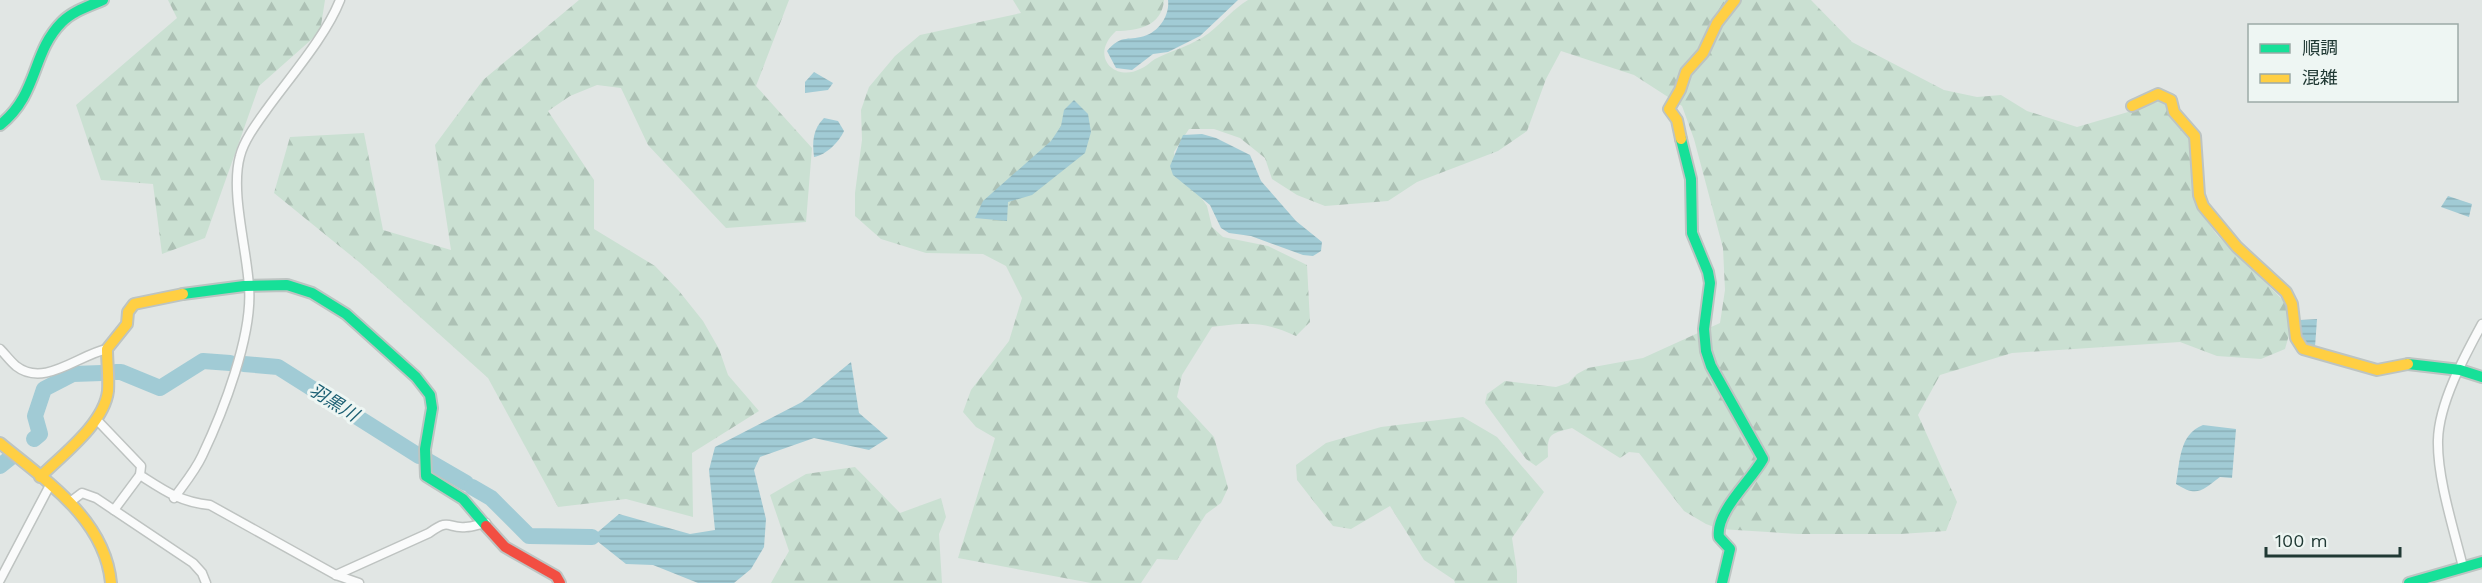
<svg xmlns="http://www.w3.org/2000/svg" width="2482" height="583" font-family="'Work Sans','Noto Sans JP',sans-serif">
	<defs>
		<pattern id="forest-firs" width="22" height="20" patternUnits="userSpaceOnUse" patternTransform="scale(1.5)"><rect width="22" height="20" fill="#cae0d2"/><path d="M5 1l3.5 6h-7zM16 11l3.5 6h-7z" fill="#adc1b5"/></pattern>
		<pattern id="water-rules" width="6" height="5" patternUnits="userSpaceOnUse" patternTransform="scale(1.5)"><rect width="6" height="5" fill="#a1cbd5"/><path d="M0 2.5h6" fill="none" stroke="#8aafb7"/></pattern>
	</defs>
	<rect width="100%" height="100%" fill="#e1e6e4"/>
	<g fill="url(#forest-firs)">
		<polygon points="168,0 325,0 320,32 259,86 205,238 162,254 153,184 101,180 76,105 177,18"/>
		<polygon points="579,0 789,0 756,86 812,148 806,222 726,228 648,145 621,88 597,85 570,96 548,111 594,180 594,229 655,266 679,291 703,321 719,349 728,375 759,411 692,453 693,517 626,499 558,507 488,378 359,262 274,193 290,137 364,133 383,230 451,250 435,145 483,80"/>
		<path d="M1013,0H1164C1162,26 1138,31 1116,31C1088,57 1116,82 1140,69C1146,67 1150,62 1155,59C1173,50 1193,45 1209,33C1223,22 1233,9 1248,0H1811L1852,42L1944,90L1977,97L2001,95L2027,111L2077,127L2135,110L2147,104L2164,101L2175,118L2193,138L2197,207L2217,235L2289,306V335L2285,349L2261,359L2217,356L2180,342L2012,353L1940,375L1918,415L1957,502L1946,531L1900,534H1798L1720,529L1706,524L1684,511L1639,453L1629,452L1620,458L1572,428C1550,434 1547,433 1548,457L1536,466L1526,459L1485,403L1487,394L1505,381L1556,387L1568,383L1577,374L1588,368L1643,358L1720,323L1725,290L1723,248L1694,139L1682,106L1634,75L1561,51L1546,79L1527,131L1498,151L1417,182L1388,201L1325,206L1297,195L1272,179L1265,158L1240,138L1214,129H1189L1174,152L1177,170L1194,187L1207,206L1212,227L1223,237L1268,246L1307,265L1310,322L1296,336C1264,321 1247,322 1212,327L1182,375L1177,397L1214,437L1228,488L1221,503L1206,514L1177,560L1157,559L1141,583H1091L958,558L995,438L976,427L963,412L971,390L1009,341L1022,298L1006,266L983,254L926,253L881,239L855,216V193L862,140L861,110L869,87L895,56L920,35L1021,13Z"/>
		<polygon points="1463,417 1497,437 1544,492 1512,538 1517,571 1517,583 1455,583 1454,580 1424,560 1390,506 1351,529 1333,526 1297,480 1296,465 1326,443 1381,427"/>
		<polygon points="855,467 900,513 941,498 946,517 939,534 942,583 771,583 789,551 770,495 806,474"/>
	</g>
	<g fill="url(#water-rules)">
		<path d="M1168,0H1238L1200,36L1168,52L1153,54L1132,70L1116,68L1107,51C1122,33 1129,42 1147,35C1160,30 1170,14 1168,0Z"/>
		<polygon points="814,72 833,83 828,90 805,93 805,82"/>
		<polygon points="1074,100 1088,114 1091,132 1085,153 1032,195 1008,202 1007,221 975,218 983,201 1051,141 1061,126 1064,110"/>
		<path d="M824,118L838,121L844,131C839,142 826,155 814,157C812,141 813,129 824,118Z"/>
		<polygon points="1202,134 1216,138 1250,155 1261,181 1296,221 1322,242 1321,251 1313,256 1303,255 1251,236 1229,233 1221,228 1210,205 1173,175 1170,166 1183,135"/>
		<polygon points="2448,196 2472,204 2469,217 2441,207"/>
		<polygon points="2317,319 2315,347 2305,346 2300,337 2300,320"/>
		<polygon points="851,362 859,413 888,438 869,450 814,438 760,457 754,470 766,519 764,547 751,569 734,583 698,583 653,565 626,564 592,537 619,514 690,534 715,530 709,470 715,447 802,402"/>
		<path d="M2203,425L2236,429L2232,478L2220,477C2202,490 2198,498 2176,484C2180,462 2179,434 2203,425Z"/>
	</g>
	<g fill="none" stroke-linecap="round" stroke-linejoin="round">
		<g stroke="#a1cbd5" stroke-width="16">
			<polyline points="244,364 278,367 419,456"/>
			<polyline points="116,372 121,372 160,388 203,361 230,363"/>
			<polyline points="34,439 40,434 35,416 44,389 73,374 102,373"/>
			<polyline points="428,461 466,483"/>
			<polyline points="0,466 10,458"/>
			<polyline points="472,487 491,498 529,536 592,537"/>
		</g>
		<defs>
			<g id="street">
				<path d="M0,349C5,354 10,361 16,366C44,388 78,355 107,349"/>
				<path d="M97,420L141,466L140,475C165,491 180,502 210,505L336,575L359,583"/>
				<path d="M174,498C184,484 195,471 202,456C223,412 253,335 249,287C247,249 230,192 240,156C244,140 257,123 267,109C290,77 326,36 340,0"/>
				<polyline points="70,502 82,493 96,498 193,563 202,573 206,583"/>
				<polyline points="114,510 140,475"/>
				<path d="M2463,567C2454,530 2437,478 2438,440C2439,403 2464,357 2482,324"/>
				<path d="M336,575L429,533C451,517 447,529 466,527C473,527 479,524 486,523"/>
				<polyline points="0,580 50,485"/>
			</g>
			<g id="fast">
				<path d="M0,125C39,94 31,53 62,22C73,11 89,6 103,0"/>
				<path d="M1681,139L1691,179L1692,233L1708,272L1710,283L1704,329L1706,351L1711,366L1763,459C1751,481 1715,512 1719,537L1730,549L1722,583"/>
				<polyline points="183,294 244,286 287,285 312,293 346,314 416,377 430,395 432,408 425,449 426,476 463,499 486,526"/>
				<polyline points="2408,364 2460,370 2482,377"/>
				<polyline points="2409,583 2482,562"/>
			</g>
			<g id="slow">
				<polyline points="2132,106 2158,94 2171,100 2174,112 2195,136 2199,195 2203,206 2237,247 2286,292 2292,304 2296,338 2303,349 2377,370 2408,364"/>
				<polyline points="1681,139 1677,120 1669,109 1680,90 1686,72 1703,53 1717,23 1735,0"/>
				<path d="M0,443C46,481 105,519 111,583"/>
				<path d="M40,477C62,455 104,424 108,391C109,377 107,363 107,349L127,324L128,312L134,304L183,294"/>
			</g>
			<polyline id="jam" points="486,526 505,547 556,576 560,583"/>
		</defs>
		<use href="#street" stroke="#bec3c1" stroke-width="11"/>
		<use href="#fast" stroke="#bdc4c2" stroke-width="14"/>
		<use href="#slow" stroke="#bdc4c2" stroke-width="14"/>
		<use href="#jam" stroke="#bdc4c2" stroke-width="14"/>
		<use href="#street" stroke="#fafbfb" stroke-width="8"/>
		<use href="#fast" stroke="#16e098" stroke-width="10"/>
		<use href="#slow" stroke="#ffcf43" stroke-width="10"/>
		<use href="#jam" stroke="#f24e42" stroke-width="10"/>
	</g>
	<g text-anchor="middle" dominant-baseline="central" stroke-width="6" stroke-linejoin="round" paint-order="stroke">
		<g font-size="18" font-style="italic" fill="#1c5f73" stroke="#eef6f3">
			<text transform="translate(334 402) rotate(32)">羽黒川</text>
		</g>
	</g>
	<rect x="2248" y="24" width="210" height="78" fill="#eef6f3" stroke="#9caaa7" stroke-width="1.5"/>
	<rect x="2260" y="44" width="30" height="9" fill="#16e098" stroke="#9caaa7" stroke-width="1.5"/>
	<text x="2302" y="54" font-size="18" fill="#203934">順調</text>
	<rect x="2260" y="74" width="30" height="9" fill="#ffcf43" stroke="#9caaa7" stroke-width="1.5"/>
	<text x="2302" y="84" font-size="18" fill="#203934">混雑</text>
	<path d="M2266 547v9h134v-9" fill="none" stroke="#203934" stroke-width="3"/>
	<text x="2275" y="547" font-size="18" fill="#203934" stroke="#eef6f3" stroke-width="4.5" paint-order="stroke">100 m</text>
</svg>
